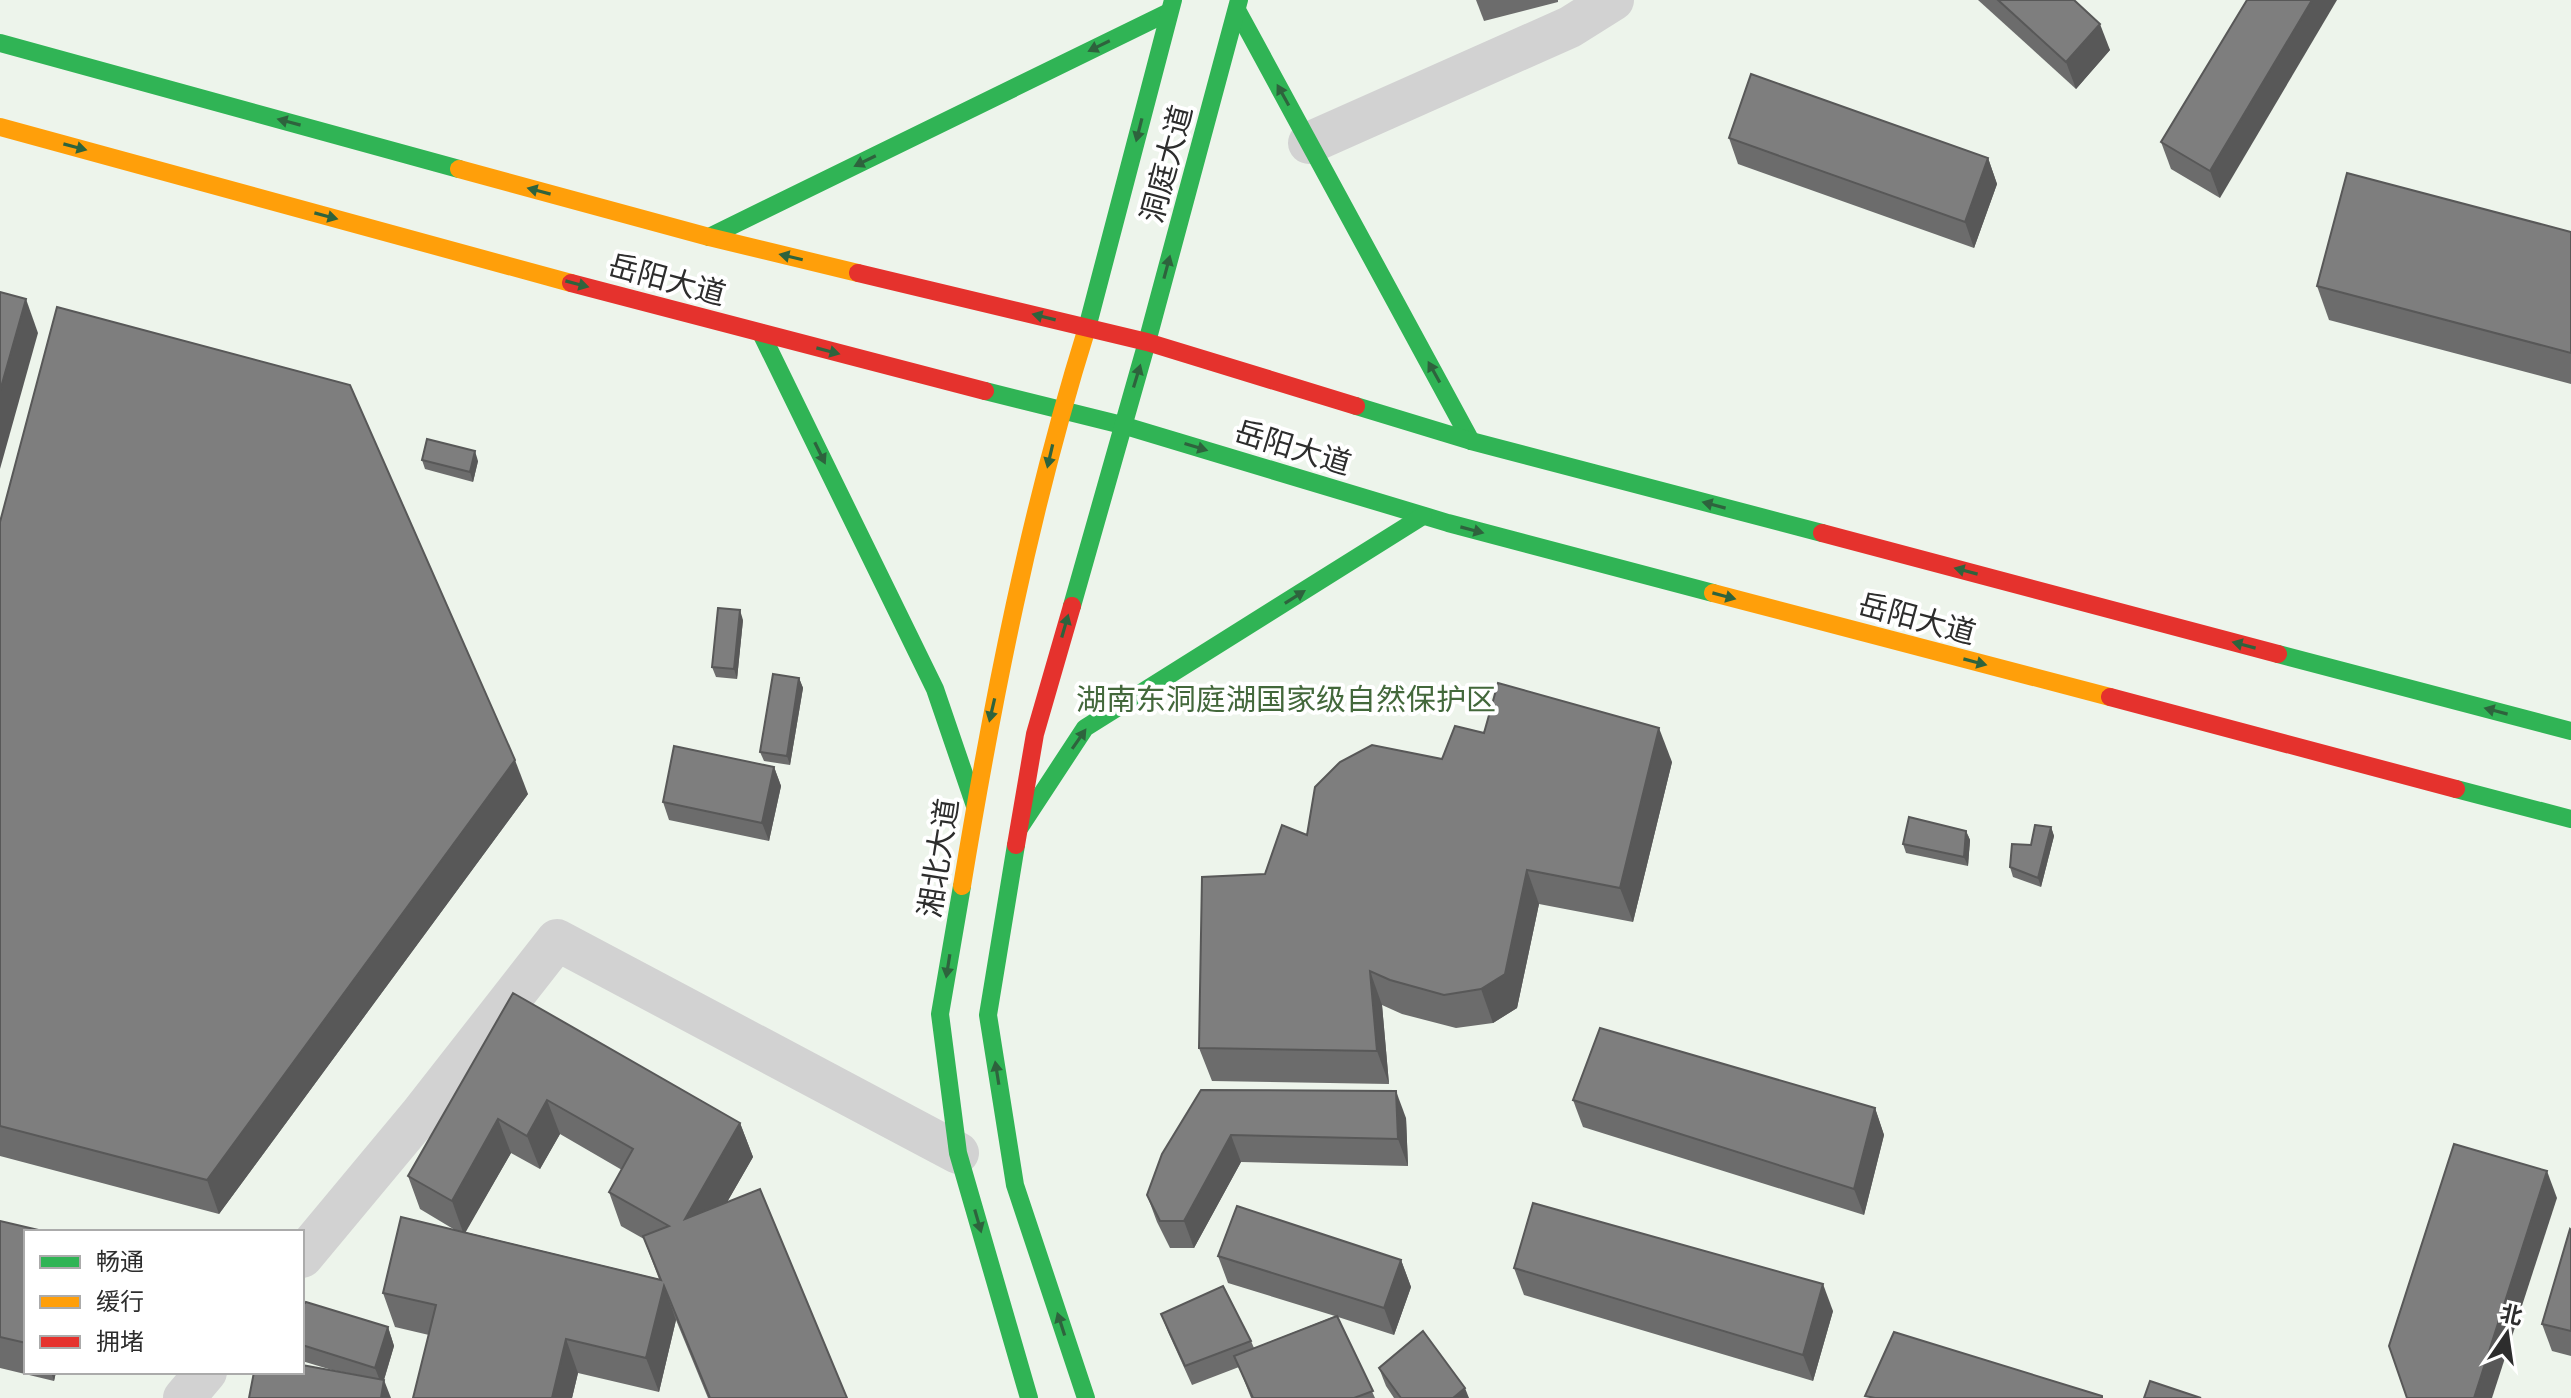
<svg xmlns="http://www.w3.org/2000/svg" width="2571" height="1398" font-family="Mulish,'Noto Sans SC',sans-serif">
	<rect width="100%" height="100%" fill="#fff"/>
	<path fill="#edf4eb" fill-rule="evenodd" d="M0,0H2571V1398H0ZM26,1232H302V1372H26Z"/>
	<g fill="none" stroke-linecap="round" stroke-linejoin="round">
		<g stroke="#d2d2d2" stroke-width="42">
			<polyline points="1309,143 1570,27 1613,0"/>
			<polyline points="302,1257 421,1114 557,940 958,1153"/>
			<polyline points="184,1398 206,1372"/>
		</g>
		<g stroke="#30b455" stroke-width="18">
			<polyline points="1237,10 1471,441"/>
			<polyline points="0,43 459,169"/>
			<polyline points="709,237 1169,12"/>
			<polyline points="1087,328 1173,0"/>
			<polyline points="761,333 935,689 975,806"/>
			<polyline points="1147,342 1239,0"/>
			<polyline points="985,391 1122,425 1448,523 1713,593"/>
			<polyline points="1356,406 1471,441 1822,533"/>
			<polyline points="1072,606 1147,342"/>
			<polyline points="2278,654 2571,731"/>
			<polyline points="2456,789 2571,819"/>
			<polyline points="1020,827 1085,728 1423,516"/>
			<polyline points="1016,845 988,1015 1015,1185 1086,1398"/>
			<polyline points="962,886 940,1014 958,1153 1029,1398"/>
		</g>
		<g stroke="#ff9f0a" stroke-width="18">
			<polyline points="0,127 571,283"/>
			<polyline points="459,169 709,237 858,273"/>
			<polyline points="1713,593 2110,697"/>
			<path d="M962,886C993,698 1030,510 1087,328"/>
		</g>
		<g stroke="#e5322d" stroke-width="18">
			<polyline points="858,273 1147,342 1356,406"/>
			<polyline points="571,283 985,391"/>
			<polyline points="1822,533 2278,654"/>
			<polyline points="2110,697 2456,789"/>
			<polyline points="1016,845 1035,734 1072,606"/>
		</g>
	</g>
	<g fill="#6c6c6c" fill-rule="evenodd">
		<polygon points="1476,0 1558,0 1558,2 1484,21"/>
		<polygon points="1978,0 2074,0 2110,50 2076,89"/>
		<polygon points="2247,0 2220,198 2171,169 2161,142"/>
		<polygon points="1729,138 1988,158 1997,184 1974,248 1738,164"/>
		<polygon points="2571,232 2571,384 2329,320 2317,286"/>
		<polygon points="422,460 478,461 473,482 425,469"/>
		<polygon points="0,522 528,794 219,1214 0,1156"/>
		<polygon points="743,620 737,679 716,677 712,667"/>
		<polygon points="799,678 803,688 790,765 764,761 760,752"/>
		<polygon points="1484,733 1672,762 1633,922 1539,904 1517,1008 1493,1023 1456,1028 1402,1014 1382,1005 1389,1084 1212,1081 1199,1048 1265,874 1307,835 1442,759"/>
		<polygon points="774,767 781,786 769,841 669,820 663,802"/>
		<polygon points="2051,827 2054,836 2041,887 2013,877 2010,867"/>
		<polygon points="1966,831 1970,840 1968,866 1906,853 1903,844"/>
		<path d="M513,993L740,1123L753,1157L727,1202L847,1398H708L676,1320L659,1392L578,1373L572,1398H413L429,1335L395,1327L383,1293L455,1230L420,1209L408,1176ZM560,1134L622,1170L609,1192L621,1226L644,1239L659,1279L465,1232L511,1153L540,1169Z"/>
		<polygon points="1201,1090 1406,1118 1408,1166 1241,1162 1194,1248 1170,1248 1157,1222 1147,1195"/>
		<polygon points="1573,1100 1875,1108 1884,1135 1864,1215 1583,1127"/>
		<polygon points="0,1221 26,1232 26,1372 56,1372 54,1381 0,1368"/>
		<polygon points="2571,1230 2571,1356 2552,1351 2542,1324"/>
		<polygon points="1218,1256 1401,1260 1411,1287 1394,1335 1338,1317 1375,1398 1251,1398 1239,1367 1192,1385 1168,1332 1161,1314 1251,1341 1254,1348 1335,1316 1228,1283"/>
		<polygon points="1514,1268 1833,1311 1813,1381 1524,1295"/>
		<polygon points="302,1306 388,1327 394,1346 384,1380 332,1370 302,1361"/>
		<polygon points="1379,1368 1469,1398 1394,1398 1386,1386"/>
	</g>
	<g fill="#585858">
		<polygon points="2312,0 2337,0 2220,198 2210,171"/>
		<polygon points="2100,24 2110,50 2076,89 2066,62"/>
		<polygon points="1988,158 1997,184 1974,248 1965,222"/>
		<polygon points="26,299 38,333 0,469 0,391"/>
		<polygon points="475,451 478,461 473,482 470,472"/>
		<polygon points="740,610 743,620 737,679 734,669"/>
		<polygon points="799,678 803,688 790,765 787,756"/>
		<polygon points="1659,728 1672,762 1633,922 1620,888"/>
		<polygon points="515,760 528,794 219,1214 207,1180"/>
		<polygon points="774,767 781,786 769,841 762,823"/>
		<polygon points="2051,827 2054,836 2041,887 2038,878"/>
		<polygon points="1966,831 1970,840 1968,866 1964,857"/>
		<polygon points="1527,870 1539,904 1517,1008 1493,1023 1481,989"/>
		<polygon points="1370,971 1382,1005 1389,1084 1377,1051"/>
		<polygon points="1396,1091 1406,1118 1408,1166 1398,1139"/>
		<polygon points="547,1100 560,1134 540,1169 527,1136"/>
		<polygon points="1875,1108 1884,1135 1864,1215 1854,1189"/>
		<polygon points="498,1119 511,1153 464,1235 452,1201"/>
		<polygon points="740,1123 753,1157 698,1253 685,1219"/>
		<polygon points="1231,1135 1241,1162 1194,1248 1184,1221"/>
		<polygon points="2547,1171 2557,1198 2492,1398 2474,1398"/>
		<polygon points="1401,1260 1411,1287 1394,1335 1384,1308"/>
		<polygon points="1823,1284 1833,1311 1813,1381 1803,1355"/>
		<polygon points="664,1286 676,1320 659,1392 646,1358"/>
		<polygon points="388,1327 394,1346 382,1386 375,1368"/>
		<polygon points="566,1339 578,1373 572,1398 552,1398"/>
		<polygon points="51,1372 56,1372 54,1381"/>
		<polygon points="384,1380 391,1398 381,1398"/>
		<polygon points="1465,1388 1469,1398 1453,1398"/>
	</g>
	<g fill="#7e7e7e" stroke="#585858" stroke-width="2">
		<polygon points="1998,0 2074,0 2100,24 2066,62"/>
		<polygon points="2247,0 2312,0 2210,171 2161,142"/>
		<polygon points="1751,74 1988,158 1965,222 1729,138"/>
		<polygon points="2347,173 2571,232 2571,353 2317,286"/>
		<polygon points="0,292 26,299 0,391"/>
		<polygon points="57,307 350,385 515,760 207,1180 0,1126 0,522"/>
		<polygon points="427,439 475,451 470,472 422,460"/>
		<polygon points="718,608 740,610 734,669 712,667"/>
		<polygon points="773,674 799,678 787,756 760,752"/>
		<polygon points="1498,683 1659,728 1620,888 1527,870 1505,974 1481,989 1444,995 1390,980 1370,971 1377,1051 1199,1048 1202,877 1265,874 1282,825 1307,835 1315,787 1340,762 1372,745 1442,759 1455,726 1484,733"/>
		<polygon points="674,746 774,767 762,823 663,802"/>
		<polygon points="1909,817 1966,831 1964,857 1903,844"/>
		<polygon points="2035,825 2051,827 2038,878 2010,867 2012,844 2031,845"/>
		<polygon points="513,993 740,1123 685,1219 760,1189 847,1398 710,1398 664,1286 646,1358 566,1339 552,1398 413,1398 436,1305 383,1293 401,1217 661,1280 643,1236 669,1226 609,1192 633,1149 547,1100 527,1136 498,1119 452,1201 408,1176"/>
		<polygon points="1600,1028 1875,1108 1854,1189 1573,1100"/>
		<polygon points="1201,1090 1396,1091 1398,1139 1231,1135 1184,1221 1160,1221 1147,1195 1162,1154"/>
		<polygon points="2454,1144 2547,1171 2474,1398 2407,1398 2389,1346"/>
		<polygon points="1533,1203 1823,1284 1803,1355 1514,1268"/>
		<polygon points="1237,1206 1401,1260 1384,1308 1218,1256"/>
		<polygon points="0,1221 47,1232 26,1232 26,1343 0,1337"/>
		<polygon points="2570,1229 2571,1230 2571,1331 2542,1324"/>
		<polygon points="1223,1286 1251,1341 1185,1366 1161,1314"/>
		<polygon points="306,1302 388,1327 375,1368 302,1345 302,1306"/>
		<polygon points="1337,1316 1373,1391 1354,1398 1253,1398 1234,1356"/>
		<polygon points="1423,1331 1465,1388 1453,1398 1401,1398 1379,1368"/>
		<polygon points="1894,1332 2102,1396 2102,1398 1875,1398 1865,1396"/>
		<polygon points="302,1365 384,1380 381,1398 249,1398 254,1372 302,1372"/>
		<polygon points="2150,1381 2201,1398 2144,1398"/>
	</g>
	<defs><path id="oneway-solid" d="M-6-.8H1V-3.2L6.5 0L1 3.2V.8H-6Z" transform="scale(2)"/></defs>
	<g fill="#2e633d">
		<use href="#oneway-solid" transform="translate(1099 46) rotate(154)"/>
		<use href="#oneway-solid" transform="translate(1283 95) rotate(-119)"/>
		<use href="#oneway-solid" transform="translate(289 122) rotate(-165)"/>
		<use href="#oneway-solid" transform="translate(1139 130) rotate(104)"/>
		<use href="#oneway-solid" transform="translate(75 147) rotate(15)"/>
		<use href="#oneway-solid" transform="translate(865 161) rotate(154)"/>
		<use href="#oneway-solid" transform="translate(539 191) rotate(-165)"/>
		<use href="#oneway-solid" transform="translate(326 216) rotate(15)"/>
		<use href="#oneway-solid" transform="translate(791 257) rotate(-167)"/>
		<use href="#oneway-solid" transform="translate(1167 267) rotate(-75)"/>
		<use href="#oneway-solid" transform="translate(577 284) rotate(15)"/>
		<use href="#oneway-solid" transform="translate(1044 317) rotate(-166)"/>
		<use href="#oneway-solid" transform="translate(828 351) rotate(15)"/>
		<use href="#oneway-solid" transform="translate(1434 372) rotate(-119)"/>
		<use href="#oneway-solid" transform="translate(1137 376) rotate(-73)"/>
		<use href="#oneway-solid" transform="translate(1196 447) rotate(17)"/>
		<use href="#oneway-solid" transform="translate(820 453) rotate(64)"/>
		<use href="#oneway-solid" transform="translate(1050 456) rotate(103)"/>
		<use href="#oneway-solid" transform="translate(1714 505) rotate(-165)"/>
		<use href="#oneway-solid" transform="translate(1472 530) rotate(15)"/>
		<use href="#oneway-solid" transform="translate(1966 571) rotate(-165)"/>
		<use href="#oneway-solid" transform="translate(1724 596) rotate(15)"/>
		<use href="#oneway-solid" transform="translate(1295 597) rotate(-32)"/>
		<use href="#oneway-solid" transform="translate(1065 626) rotate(-74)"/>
		<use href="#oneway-solid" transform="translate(2244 645) rotate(-165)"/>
		<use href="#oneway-solid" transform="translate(1975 662) rotate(15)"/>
		<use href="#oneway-solid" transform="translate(992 710) rotate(103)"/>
		<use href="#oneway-solid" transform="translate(2496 711) rotate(-165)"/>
		<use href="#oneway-solid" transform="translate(1079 739) rotate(-55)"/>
		<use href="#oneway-solid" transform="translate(948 966) rotate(99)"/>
		<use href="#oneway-solid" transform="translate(997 1073) rotate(-99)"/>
		<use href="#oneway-solid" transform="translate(978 1221) rotate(74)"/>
		<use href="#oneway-solid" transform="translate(1061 1324) rotate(-108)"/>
	</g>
	<g text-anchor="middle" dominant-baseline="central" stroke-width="8" stroke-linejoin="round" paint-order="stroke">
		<g font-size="30" fill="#2d2d2d" stroke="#fff">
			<text transform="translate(1166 164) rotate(-75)">洞庭大道</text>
			<text transform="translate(667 279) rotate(15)">岳阳大道</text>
			<text transform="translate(1293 447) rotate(17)">岳阳大道</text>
			<text transform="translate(1917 618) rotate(15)">岳阳大道</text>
			<text transform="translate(938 858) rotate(-81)">湘北大道</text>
		</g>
		<g font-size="30" fill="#43683b" stroke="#fff">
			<text x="1286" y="699">湖南东洞庭湖国家级自然保护区</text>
		</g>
	</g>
	<rect x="24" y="1230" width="280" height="144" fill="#ffffff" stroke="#ababab" stroke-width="2"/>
	<rect x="40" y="1256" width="40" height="12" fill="#30b455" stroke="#ababab" stroke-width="2"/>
	<text x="96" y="1270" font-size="24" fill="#2d2d2d">畅通</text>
	<rect x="40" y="1296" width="40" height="12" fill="#ff9f0a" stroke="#ababab" stroke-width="2"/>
	<text x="96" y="1310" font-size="24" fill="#2d2d2d">缓行</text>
	<rect x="40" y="1336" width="40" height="12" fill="#e5322d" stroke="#ababab" stroke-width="2"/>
	<text x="96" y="1350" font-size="24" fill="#2d2d2d">拥堵</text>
	<g transform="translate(2507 1334) rotate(13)" stroke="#ffffff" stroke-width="6" paint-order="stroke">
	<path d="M0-6L14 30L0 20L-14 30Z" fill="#2d2d2d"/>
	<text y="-12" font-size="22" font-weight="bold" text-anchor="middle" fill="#2d2d2d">北</text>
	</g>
</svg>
